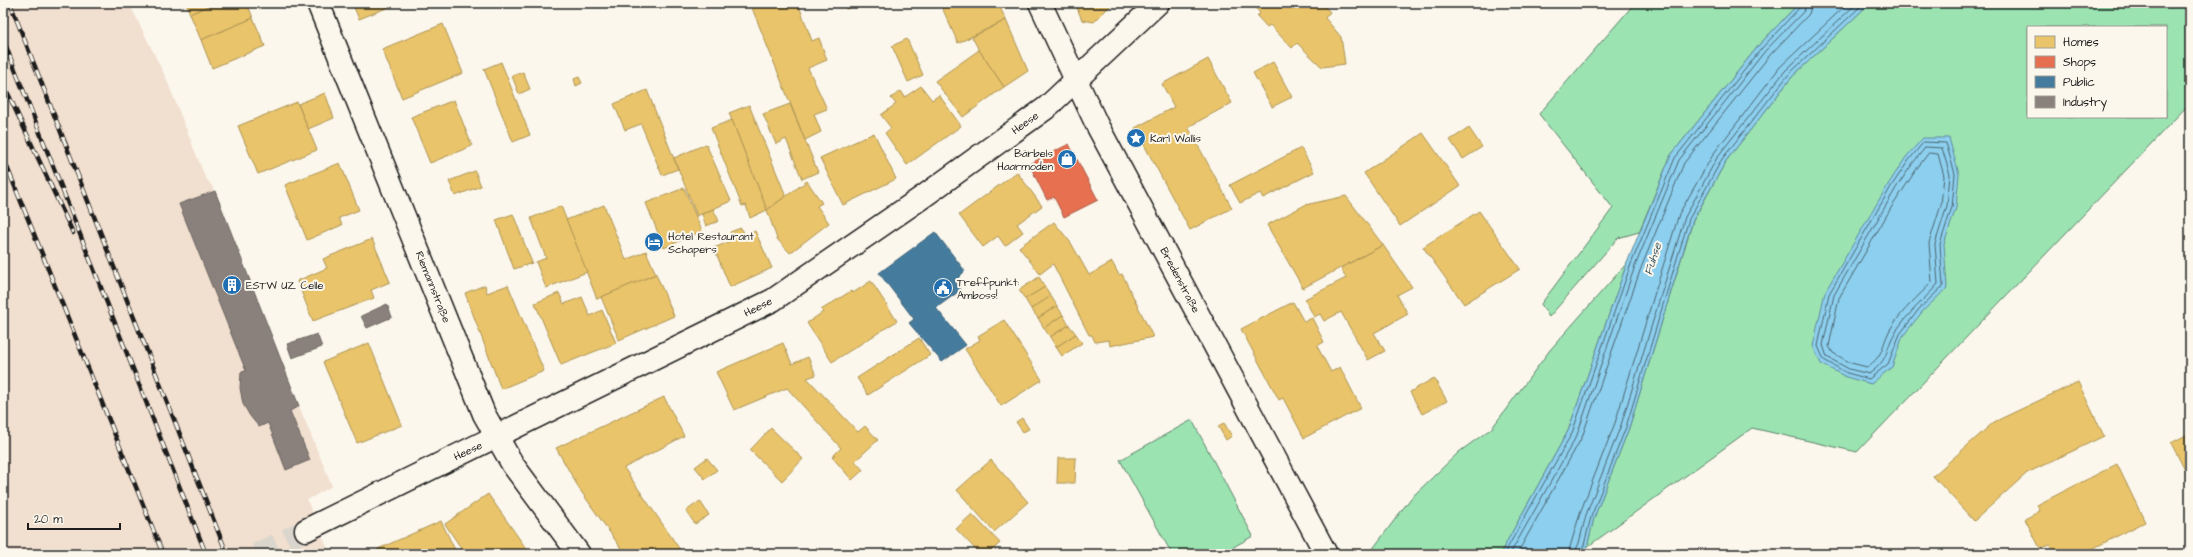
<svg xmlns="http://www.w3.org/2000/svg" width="2193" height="557" font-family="'Architects Daughter',sans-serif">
	<rect width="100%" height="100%" fill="#fbf7ec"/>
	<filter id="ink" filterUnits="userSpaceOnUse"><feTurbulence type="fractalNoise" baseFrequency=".025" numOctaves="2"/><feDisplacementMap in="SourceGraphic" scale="8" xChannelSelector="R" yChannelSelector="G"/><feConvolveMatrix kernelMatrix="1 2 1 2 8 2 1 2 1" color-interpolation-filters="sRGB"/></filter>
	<g filter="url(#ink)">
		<polygon fill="#f1dfcf" points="3,3 129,3 166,78 205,177 212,186 299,406 332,486 307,500 330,554 3,554"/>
		<g fill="#9be4b2" stroke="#5c8067" fill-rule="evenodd">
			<polygon points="1635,3 1799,3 1759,45 1671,155 1639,232 1618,238 1549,317 1541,304 1613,208 1539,114"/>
			<path d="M1870,3H2190V103L1857,452L1752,428L1587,547L1594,518L1629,428L1693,221L1726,161L1792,77ZM2028,27H2166V117H2028Z"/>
			<polygon points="1627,263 1568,431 1500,554 1369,554 1411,498 1459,452 1492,428 1550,350"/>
			<polygon points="1192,420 1253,536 1221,554 1172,554 1120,460"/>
		</g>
		<g fill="#8dcfee" stroke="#60879a">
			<polygon points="1799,3 1870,3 1792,77 1726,161 1693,220 1629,428 1594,518 1587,547 1582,554 1500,554 1568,431 1627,263 1671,155 1759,45"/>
			<polygon points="1923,138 1949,138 1959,174 1956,208 1944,244 1947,288 1923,311 1903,336 1892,367 1871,384 1846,377 1821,364 1813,346 1825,292 1889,183 1906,157"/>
		</g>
		<g fill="#e9c46a" stroke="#ac9253">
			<polygon points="186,3 215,3 190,14"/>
			<polygon points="215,3 247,3 253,18 201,40 190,14"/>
			<polygon points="352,3 399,3 359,19"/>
			<polygon points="750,3 798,3 812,41 819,38 827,60 808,68 827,109 814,114 821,132 805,140"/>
			<polygon points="844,3 860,3 846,9"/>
			<polygon points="940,3 998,3 1006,20 958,43"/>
			<polygon points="1075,3 1113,3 1094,22 1082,20"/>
			<polygon points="1251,3 1321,3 1330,12 1325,18 1341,37 1345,64 1322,67 1297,43 1292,48 1270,25 1267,27 1257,16 1260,13"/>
			<polygon points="253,18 265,46 212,68 201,40"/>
			<polygon points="1006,20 1028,71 1004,87 979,50 972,37"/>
			<polygon points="443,24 463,73 402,98 382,49"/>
			<polygon points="907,39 923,75 908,82 892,46"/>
			<polygon points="979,50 1004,87 963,117 935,81"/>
			<polygon points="1208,59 1232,103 1188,127 1232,208 1190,230 1135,128 1174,107 1162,84"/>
			<polygon points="501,62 530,135 513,142 484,69"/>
			<polygon points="1273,62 1292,97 1272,107 1253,73"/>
			<polygon points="523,72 530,89 519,94 512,76"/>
			<polygon points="579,77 582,83 576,86 574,79"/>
			<polygon points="921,86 932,100 939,95 961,126 907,165 885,133 891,128 881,115 896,104 891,98 901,91 905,97"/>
			<polygon points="647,90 678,169 662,175 641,124 625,130 614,104"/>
			<polygon points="325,93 334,118 308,129 298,104"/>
			<polygon points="454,100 472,146 430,163 411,117"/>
			<polygon points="297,102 317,150 258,174 238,126"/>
			<polygon points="790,104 818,172 802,179 786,139 776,144 763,114"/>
			<polygon points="749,105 786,196 767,210 729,113"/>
			<polygon points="732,120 767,210 750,218 746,205 742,206 711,128"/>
			<polygon points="1469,128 1482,147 1463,159 1450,140"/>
			<polygon points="874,133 896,179 843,205 820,158"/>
			<polygon points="1423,133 1460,186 1400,226 1364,173"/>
			<polygon points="706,144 731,201 697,216 674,158"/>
			<polygon points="1301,148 1314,172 1263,198 1260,193 1240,203 1230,185"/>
			<polygon points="340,163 359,210 339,218 342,225 307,240 285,185"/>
			<polygon points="475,171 481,186 455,196 449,181"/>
			<polygon points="1017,172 1042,206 1017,224 1023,232 1005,246 998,236 983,247 959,215"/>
			<polygon points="807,181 822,203 817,206 829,223 790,253 777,239 767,210"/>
			<polygon points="684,188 702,231 664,248 646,203"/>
			<polygon points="1346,196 1383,245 1303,288 1267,225 1305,205"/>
			<polygon points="604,205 626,260 646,251 656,274 597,299 566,220"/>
			<polygon points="561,206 587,272 546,288 536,262 546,258 531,218"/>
			<polygon points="713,209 719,221 706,226 702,214"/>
			<polygon points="1479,211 1520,269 1464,304 1423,247"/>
			<polygon points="513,214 532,263 514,269 496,220"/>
			<polygon points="1054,222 1071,243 1089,275 1112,262 1119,275 1122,274 1153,337 1110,346 1109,340 1095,342 1092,335 1089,335 1053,264 1040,274 1019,247"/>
			<polygon points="741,228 746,235 755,231 772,268 730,287 714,248 733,240 730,232"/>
			<polygon points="372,239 390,282 371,290 374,298 313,321 297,281 327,268 323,259"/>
			<polygon points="1383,245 1412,287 1397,295 1408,314 1374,333 1385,351 1368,360 1341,312 1324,321 1320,314 1314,317 1305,299 1346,278 1341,268"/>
			<polygon points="656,274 674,316 619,340 601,297"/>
			<polygon points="1039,277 1045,287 1025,299 1019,290"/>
			<polygon points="871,281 897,321 832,362 807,323 823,312 821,310 851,291 853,293"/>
			<polygon points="485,285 487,293 508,285 544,371 501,389 465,293"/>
			<polygon points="1045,287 1051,296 1031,309 1025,299"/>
			<polygon points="559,293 564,304 582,297 590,316 602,310 616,343 561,365 535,303"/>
			<polygon points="1051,296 1057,306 1038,318 1031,309"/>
			<polygon points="1293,302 1304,322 1312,318 1324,342 1317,346 1331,372 1340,367 1361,408 1304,438 1283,398 1279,400 1241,329"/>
			<polygon points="1057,306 1063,315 1044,328 1038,318"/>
			<polygon points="1063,315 1069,325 1050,337 1044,328"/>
			<polygon points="1004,320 1042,380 1001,406 965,349 980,340 978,336"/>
			<polygon points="1069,325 1076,334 1056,347 1050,337"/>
			<polygon points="1076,334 1082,343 1062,356 1056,347"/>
			<polygon points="919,338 930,355 868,395 857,378"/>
			<polygon points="369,343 402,425 357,443 323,362"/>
			<polygon points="783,343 792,364 808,357 816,375 807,378 858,432 865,426 878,440 855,461 863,470 852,480 832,457 841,448 787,388 734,410 716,372"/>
			<polygon points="1434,378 1447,401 1422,414 1410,392"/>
			<polygon points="2078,382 2104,436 2027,473 1974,521 1933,476 1994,422"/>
			<polygon points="664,397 684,436 624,468 683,554 625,554 580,490 556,448"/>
			<polygon points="1022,418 1029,429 1023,432 1016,422"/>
			<polygon points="1224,423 1232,436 1226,440 1218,426"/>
			<polygon points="771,428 803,459 782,481 750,450"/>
			<polygon points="2190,433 2190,480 2171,443"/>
			<polygon points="707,458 717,470 705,479 695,467"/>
			<polygon points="1058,458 1076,458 1075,483 1057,483"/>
			<polygon points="991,460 1028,502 994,532 957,490"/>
			<polygon points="2117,464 2145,522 2082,554 2055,554 2050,545 2040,548 2025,519 2040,511 2037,505"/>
			<polygon points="488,494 530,554 465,554 445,524"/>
			<polygon points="700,501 709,515 695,524 686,511"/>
			<polygon points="972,514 1000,543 988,554 980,554 956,529"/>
			<polygon points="441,521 457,554 380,554 378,549"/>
		</g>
		<polygon fill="#e76f51" stroke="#aa5641" points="1069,144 1098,200 1064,217 1054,197 1047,200 1029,164"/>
		<polygon fill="#457b9d" stroke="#395e76" points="935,232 965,271 955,281 961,290 936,308 966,345 942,362 909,323 914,319 879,273"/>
		<g fill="#8a817c" stroke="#69635f">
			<polygon points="215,191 299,406 290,411 310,460 286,470 268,423 259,427 250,416 243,404 240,388 241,372 246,371 179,204"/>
			<polygon points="387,304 392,317 367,328 361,316"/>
			<polygon points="317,334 322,347 292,358 287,344"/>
		</g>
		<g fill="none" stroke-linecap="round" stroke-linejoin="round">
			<g stroke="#496470" stroke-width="1">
				<polygon points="1924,142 1946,143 1955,174 1952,207 1940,244 1943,286 1919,309 1900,334 1888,364 1869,379 1847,373 1824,360 1818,346 1829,294 1892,185 1909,160"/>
				<path d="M1926,147L1942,148L1950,175L1947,206L1935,244L1938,284C1924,300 1908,313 1896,331C1884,350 1891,358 1869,374L1849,369L1827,357L1823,345L1834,295L1896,188L1913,163Z"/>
				<path d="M1929,153L1938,154L1944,176L1941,205L1929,243L1932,282C1918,297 1902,310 1891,328C1881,345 1885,355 1867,367L1851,363L1833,353L1829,346L1839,298L1891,208L1918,167Z"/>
				<polyline points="1504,554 1572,433 1631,264 1675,158 1762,48 1800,7 1801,3"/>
				<polyline points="1510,554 1577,435 1635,266 1679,160 1765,51 1804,11 1806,3"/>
				<polyline points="1517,554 1582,437 1641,268 1684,163 1770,55 1809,14 1812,3"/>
				<polyline points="1568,554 1580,513 1615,423 1679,214 1714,153 1780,67 1848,3"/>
				<polyline points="1574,554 1579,543 1586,515 1621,425 1685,217 1718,156 1785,71 1857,3"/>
				<polyline points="1579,554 1584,545 1591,517 1626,427 1689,219 1722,159 1789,74 1864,3"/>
			</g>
			<polyline stroke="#dad6cd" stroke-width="22" stroke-dasharray="22 11" stroke-linecap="butt" points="257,554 306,530"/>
			<defs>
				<g id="street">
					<polyline points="318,3 484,414 513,465 579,554"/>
					<polyline points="1040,3 1097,125 1326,554"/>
				</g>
				<polyline id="secondary" points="306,530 773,300 924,196 1046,108 1158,3"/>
			</defs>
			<use href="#street" stroke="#1c1c1c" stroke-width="25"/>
			<use href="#secondary" stroke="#1c1c1c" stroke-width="25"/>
			<use href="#street" stroke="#fbf7ec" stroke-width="22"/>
			<use href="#secondary" stroke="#fbf7ec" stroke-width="22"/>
			<defs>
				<g id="rail">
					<polyline points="10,3 227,554"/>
					<polyline points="3,39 206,554"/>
					<polyline points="3,83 73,233"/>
					<polyline points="3,157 163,554"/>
				</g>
			</defs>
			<use href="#rail" stroke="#1c1c1c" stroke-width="4.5"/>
			<use href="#rail" stroke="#fbf7ec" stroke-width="3" stroke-dasharray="9" stroke-linecap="butt"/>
		</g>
	</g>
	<defs>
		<symbol id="sight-disc" viewBox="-11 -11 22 22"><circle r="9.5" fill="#1f6fb2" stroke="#fbf7ec"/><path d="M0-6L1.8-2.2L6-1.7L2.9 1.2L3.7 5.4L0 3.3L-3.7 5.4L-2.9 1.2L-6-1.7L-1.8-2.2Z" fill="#fff"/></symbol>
		<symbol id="shop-disc" viewBox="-11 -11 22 22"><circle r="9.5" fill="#1f6fb2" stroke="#fbf7ec"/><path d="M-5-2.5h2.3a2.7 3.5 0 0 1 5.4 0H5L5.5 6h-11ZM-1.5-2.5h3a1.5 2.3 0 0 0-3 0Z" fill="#fff"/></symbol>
		<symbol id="hotel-disc" viewBox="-11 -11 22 22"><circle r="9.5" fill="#1f6fb2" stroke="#fbf7ec"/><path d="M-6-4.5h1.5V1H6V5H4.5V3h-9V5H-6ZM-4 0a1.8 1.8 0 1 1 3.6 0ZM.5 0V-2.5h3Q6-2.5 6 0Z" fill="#fff"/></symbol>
		<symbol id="building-disc" viewBox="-11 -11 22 22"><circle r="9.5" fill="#1f6fb2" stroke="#fbf7ec"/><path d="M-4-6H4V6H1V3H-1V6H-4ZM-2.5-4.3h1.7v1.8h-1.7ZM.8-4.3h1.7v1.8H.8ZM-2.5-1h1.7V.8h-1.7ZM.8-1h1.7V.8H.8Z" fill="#fff"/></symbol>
		<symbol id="civic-disc" viewBox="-11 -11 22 22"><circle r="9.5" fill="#1f6fb2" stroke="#fbf7ec"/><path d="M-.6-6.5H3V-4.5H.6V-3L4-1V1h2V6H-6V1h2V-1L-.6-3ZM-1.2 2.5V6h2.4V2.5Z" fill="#fff"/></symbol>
	</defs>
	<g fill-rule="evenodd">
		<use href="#sight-disc" x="1125" y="127" width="22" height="22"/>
		<use href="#shop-disc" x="1056" y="148" width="22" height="22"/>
		<use href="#hotel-disc" x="643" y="231" width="22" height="22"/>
		<use href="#building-disc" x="221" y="274" width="22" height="22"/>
		<use href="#civic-disc" x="932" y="277" width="22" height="22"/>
	</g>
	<g text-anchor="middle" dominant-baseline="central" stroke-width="4" stroke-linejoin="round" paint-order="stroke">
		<g font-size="11" fill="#1c1c1c" stroke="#fbf7ec">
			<text transform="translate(1025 123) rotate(-36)">Heese</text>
			<text transform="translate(1180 280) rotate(62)">Bredenstraße</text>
			<text transform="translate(433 287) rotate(68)">Riemannstraße</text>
			<text transform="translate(758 307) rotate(-27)">Heese</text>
			<text transform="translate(468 451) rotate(-26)">Heese</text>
		</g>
		<g font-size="11" fill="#1c1c1c" stroke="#fbf7ec" text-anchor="start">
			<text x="1150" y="138">Karl Wallis</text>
			<text x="1053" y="153" text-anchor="end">Bärbels<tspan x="1053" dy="13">Haarmoden</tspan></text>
			<text x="668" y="236">Hotel Restaurant<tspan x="668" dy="13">Schapers</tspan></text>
			<text x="957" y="282">Treffpunkt:<tspan x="957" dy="13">Amboss!</tspan></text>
			<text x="246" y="285">ESTW UZ Celle</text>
		</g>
		<g font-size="12" font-style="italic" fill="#445b66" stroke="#fbf7ec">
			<text transform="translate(1653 259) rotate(-72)">Fuhse</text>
		</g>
	</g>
	<rect width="2193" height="557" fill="none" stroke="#fbf7ec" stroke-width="16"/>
	<rect x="8" y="8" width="2177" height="541" fill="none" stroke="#1c1c1c" stroke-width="1.5" filter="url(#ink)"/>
	<rect x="2027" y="26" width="140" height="92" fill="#fbf7ec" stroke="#a29f99"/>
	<rect x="2035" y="36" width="20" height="12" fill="#e9c46a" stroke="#a29f99"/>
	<text x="2063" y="46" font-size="12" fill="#1c1c1c">Homes</text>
	<rect x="2035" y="56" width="20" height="12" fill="#e76f51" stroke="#a29f99"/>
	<text x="2063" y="66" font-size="12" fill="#1c1c1c">Shops</text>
	<rect x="2035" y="76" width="20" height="12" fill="#457b9d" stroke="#a29f99"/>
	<text x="2063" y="86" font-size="12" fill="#1c1c1c">Public</text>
	<rect x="2035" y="96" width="20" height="12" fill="#8a817c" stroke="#a29f99"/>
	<text x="2063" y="106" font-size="12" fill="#1c1c1c">Industry</text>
	<path d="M28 523v6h92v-6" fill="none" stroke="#1c1c1c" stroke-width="2"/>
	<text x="34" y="523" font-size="12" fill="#1c1c1c" stroke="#fbf7ec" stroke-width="3" paint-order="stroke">20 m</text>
</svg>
